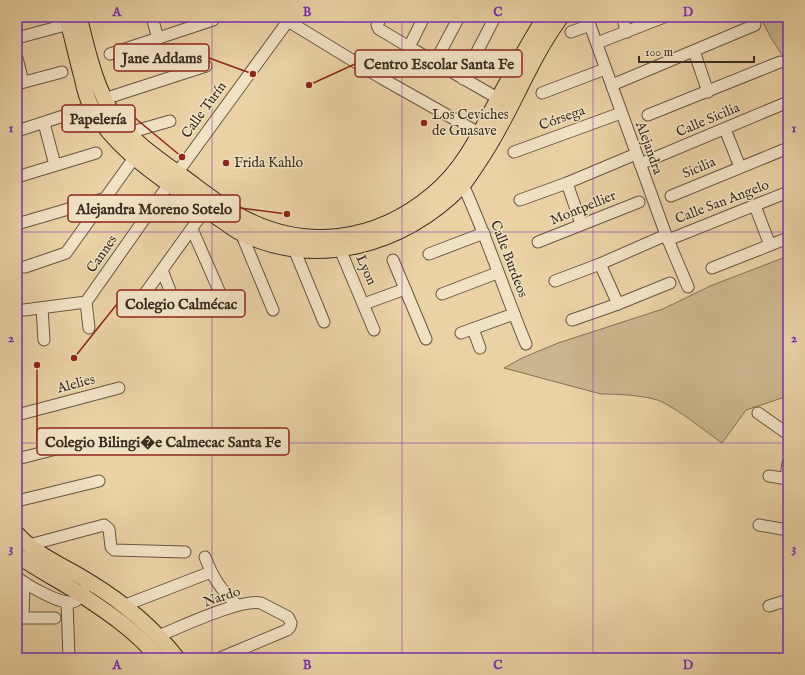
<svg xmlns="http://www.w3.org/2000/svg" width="805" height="675" font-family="'IM FELL English',serif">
	<rect width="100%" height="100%" fill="#ead2a5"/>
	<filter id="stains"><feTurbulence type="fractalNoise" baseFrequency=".005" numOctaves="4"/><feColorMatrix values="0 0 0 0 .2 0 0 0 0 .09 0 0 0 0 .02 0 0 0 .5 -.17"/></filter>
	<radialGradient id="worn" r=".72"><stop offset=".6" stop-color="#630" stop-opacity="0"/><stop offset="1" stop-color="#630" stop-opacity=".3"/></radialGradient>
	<g fill="#ccb68f" stroke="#847258">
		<polygon points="760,17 788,17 788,64 771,38"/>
		<path d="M788,256V396L746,410L722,443C706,432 671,403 654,399C637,395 618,394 601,394L504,368L522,358L558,343L663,309L710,286Z"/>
	</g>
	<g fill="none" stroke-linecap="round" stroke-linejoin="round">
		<defs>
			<g id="minor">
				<polyline points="152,17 158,39"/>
				<polyline points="381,17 377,25 379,29 409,47"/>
				<polyline points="424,17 409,47 499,99"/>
				<polyline points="587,17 666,235 688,287"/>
				<polyline points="622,17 627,32"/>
				<polyline points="571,32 590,25"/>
				<polyline points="17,38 69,24"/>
				<polyline points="597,43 664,17"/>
				<polyline points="694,51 708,92"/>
				<polyline points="110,54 213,20"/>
				<polyline points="17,58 23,82"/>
				<polyline points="435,62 459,17"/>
				<polyline points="463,79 495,17"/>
				<polyline points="17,84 62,72"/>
				<polyline points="612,85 755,25"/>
				<polyline points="542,93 605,69"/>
				<polyline points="104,99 206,66"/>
				<polyline points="648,115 780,62"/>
				<polyline points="44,123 55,165"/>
				<polyline points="725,129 740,167"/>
				<polyline points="17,131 91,107"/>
				<polyline points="128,133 170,121"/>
				<polyline points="514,152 621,113"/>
				<polyline points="640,164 788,102"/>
				<polyline points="17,177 96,153"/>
				<polyline points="567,183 581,224"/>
				<path d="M463,185C487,237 504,291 526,344"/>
				<polyline points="671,196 788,148"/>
				<polyline points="520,200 567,183 636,154"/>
				<polyline points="755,206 770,245"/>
				<polyline points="17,224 106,198"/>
				<polyline points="192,229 224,302"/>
				<polyline points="241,233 273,310"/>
				<polyline points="668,240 788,192"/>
				<polyline points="337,242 374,330"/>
				<polyline points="538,242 639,202"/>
				<polyline points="294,249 324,322"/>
				<polyline points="429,254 484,233"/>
				<polyline points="393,260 426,339"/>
				<polyline points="600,264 618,304"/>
				<polyline points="25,267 66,253 134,158"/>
				<polyline points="712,268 788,238"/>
				<polyline points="162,270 178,311"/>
				<polyline points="555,281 600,264 666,235"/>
				<polyline points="442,294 497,273"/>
				<polyline points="86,302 89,328"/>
				<polyline points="364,304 405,289"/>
				<polyline points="136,306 205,210"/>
				<polyline points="42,308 44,340"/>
				<polyline points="24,310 86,302 169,184 288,21 383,79 486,137"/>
				<polyline points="572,320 618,304 670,283"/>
				<polyline points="473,329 480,348"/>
				<polyline points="461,333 514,314"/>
				<polyline points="758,413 788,434"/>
				<polyline points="17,415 119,388"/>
				<polyline points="17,459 99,438"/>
				<polyline points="769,476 788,479"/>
				<polyline points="786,478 788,463"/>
				<polyline points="17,501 99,481"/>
				<polyline points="759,525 788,530"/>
				<polyline points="29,545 104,525 109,529 111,547 114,550 185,552"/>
				<path d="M205,557C213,578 221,590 237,605"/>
				<path d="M17,577C26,585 57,602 68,602C76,603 81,597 84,590"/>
				<polyline points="67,602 69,658"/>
				<polyline points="123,606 211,572"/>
				<polyline points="769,606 788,600"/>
				<polyline points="23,617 24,583"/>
				<polyline points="17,618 55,618"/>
				<path d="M158,636C179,628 241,598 261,603L288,617L291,623L290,627L287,630L220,658"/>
			</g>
			<g id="major">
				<path d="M66,17C73,37 76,57 82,77C84,88 87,99 92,108C113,144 146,168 179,191C194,202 209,212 224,222C230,226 236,231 243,234C319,269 403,245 461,187C468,179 474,169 480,160C511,115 528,61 561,17"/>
				<path d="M79,17C88,51 94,84 113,114C130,140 157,158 182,176C200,189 218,204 238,215C304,252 376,242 433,194C461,171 476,141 492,110C509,79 526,47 545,17"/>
				<path d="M17,534C36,555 64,566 88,581C121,601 153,627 177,658"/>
				<path d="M17,555C36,569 57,579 77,592C106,611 136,631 158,658"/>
			</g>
		</defs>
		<use href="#minor" stroke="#685642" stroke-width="13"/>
		<use href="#major" stroke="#3c2d21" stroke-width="17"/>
		<use href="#minor" stroke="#f1e2c4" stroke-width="11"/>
		<use href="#major" stroke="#ead2a5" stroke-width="15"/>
	</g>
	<path fill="none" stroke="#7b2cbf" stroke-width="1" stroke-opacity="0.55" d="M212,17V658M402,17V658M593,17V658M17,232H788M17,443H788"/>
	<g fill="#8f2418" stroke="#f1e2c4" stroke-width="1.5">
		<circle cx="424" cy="123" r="4"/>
		<circle cx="226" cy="163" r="4"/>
	</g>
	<g text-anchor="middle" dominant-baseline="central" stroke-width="3" stroke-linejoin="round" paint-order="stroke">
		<g font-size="14" fill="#3c2d21" stroke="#f1e2c4">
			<text transform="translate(204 110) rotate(-54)">Calle Turín</text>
			<text transform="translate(562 118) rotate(-20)">Córsega</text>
			<text transform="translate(708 120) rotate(-23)">Calle Sicilia</text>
			<text transform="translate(649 148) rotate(70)">Alejandra</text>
			<text transform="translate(699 168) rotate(-23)">Sicilia</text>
			<text transform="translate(722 202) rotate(-21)">Calle San Angelo</text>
			<text transform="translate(583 208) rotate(-22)">Montpellier</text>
			<text transform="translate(102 254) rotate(-55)">Cannes</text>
			<text transform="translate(509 259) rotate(69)">Calle Burdeos</text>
			<text transform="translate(366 270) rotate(66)">Lyon</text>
			<text transform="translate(76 384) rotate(-15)">Alelies</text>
			<text transform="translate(222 597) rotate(-18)">Nardo</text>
		</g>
		<g font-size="14" fill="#3c2d21" stroke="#f1e2c4" text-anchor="start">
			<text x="432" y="115">Los Ceviches<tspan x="432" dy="16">de Guasave</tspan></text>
			<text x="234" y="163">Frida Kahlo</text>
		</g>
	</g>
	<path fill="none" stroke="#8f2418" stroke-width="1.5" d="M253 74L209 58M309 85L355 64M182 157L135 118M287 214L240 208M74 358L117 304M37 365L37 441"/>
	<g fill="#8f2418" stroke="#f1e2c4" stroke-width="1.5">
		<circle cx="253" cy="74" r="4"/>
		<circle cx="309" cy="85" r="4"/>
		<circle cx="182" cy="157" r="4"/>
		<circle cx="287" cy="214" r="4"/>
		<circle cx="74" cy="358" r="4"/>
		<circle cx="37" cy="365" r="4"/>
	</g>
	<g fill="#f1e2c4" stroke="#8f2418" stroke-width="1.5">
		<rect x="114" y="44" width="95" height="27" rx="4"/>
		<rect x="355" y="50" width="167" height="27" rx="4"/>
		<rect x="62" y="105" width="73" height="27" rx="4"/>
		<rect x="68" y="195" width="172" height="27" rx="4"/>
		<rect x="117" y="290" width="128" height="27" rx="4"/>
		<rect x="37" y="428" width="252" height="27" rx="4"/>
	</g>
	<g font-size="15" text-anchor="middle" font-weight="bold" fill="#3c2d21">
		<text x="162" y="63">Jane Addams</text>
		<text x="439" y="69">Centro Escolar Santa Fe</text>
		<text x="98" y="124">Papelería</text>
		<text x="154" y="214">Alejandra Moreno Sotelo</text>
		<text x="181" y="309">Colegio Calmécac</text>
		<text x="163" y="447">Colegio Bilingi�e Calmecac Santa Fe</text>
	</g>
	<rect width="805" height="675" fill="none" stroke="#ead2a5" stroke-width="44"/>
	<path d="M639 56v6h115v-6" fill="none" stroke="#3c2d21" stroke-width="2"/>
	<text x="645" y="56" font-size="12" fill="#3c2d21" stroke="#f1e2c4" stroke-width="3" paint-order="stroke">100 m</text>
	<rect x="22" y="22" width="761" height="631" fill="none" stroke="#7b2cbf" stroke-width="1.5"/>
	<g font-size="13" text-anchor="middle" font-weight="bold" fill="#7b2cbf">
		<text x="117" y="16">A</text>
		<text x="307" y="16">B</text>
		<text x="498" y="16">C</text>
		<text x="688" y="16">D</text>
		<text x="11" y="132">1</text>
		<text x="794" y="132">1</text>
		<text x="11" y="342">2</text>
		<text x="794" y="342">2</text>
		<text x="11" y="552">3</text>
		<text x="794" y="552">3</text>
		<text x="117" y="669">A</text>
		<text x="307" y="669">B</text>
		<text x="498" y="669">C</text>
		<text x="688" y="669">D</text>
	</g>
	<rect width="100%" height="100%" filter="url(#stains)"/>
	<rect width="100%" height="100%" fill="url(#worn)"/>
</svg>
